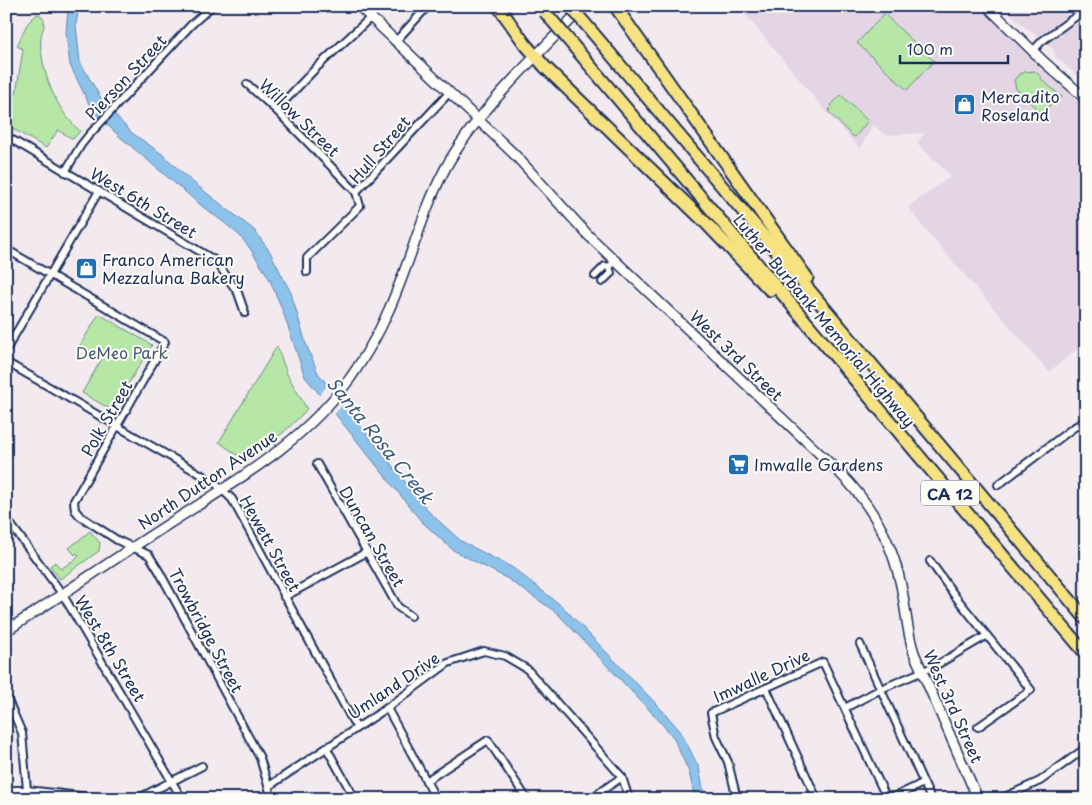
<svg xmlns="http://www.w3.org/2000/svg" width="1092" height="805" font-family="'Playpen Sans',sans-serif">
	<rect width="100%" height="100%" fill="#f2eaef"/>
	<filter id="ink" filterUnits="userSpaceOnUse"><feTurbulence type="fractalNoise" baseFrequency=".02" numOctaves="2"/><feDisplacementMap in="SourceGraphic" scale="10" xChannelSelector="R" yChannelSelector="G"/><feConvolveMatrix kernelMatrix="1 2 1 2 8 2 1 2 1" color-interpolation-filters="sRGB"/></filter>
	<g filter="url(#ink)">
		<g fill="#e4d5e5">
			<polygon points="738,6 982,6 1086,103 1086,342 1049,372 922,226 908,207 951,176 917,143 925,133 887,135 880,131 873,124 860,149 824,109"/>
			<polygon points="1003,6 1057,6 1086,30 1086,83 1055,56 1054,50 1032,31 1027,29"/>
		</g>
		<g fill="#b6e7a7" stroke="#688b82">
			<path d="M37,14C49,17 43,28 41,36C40,42 41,50 42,56C46,84 59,112 80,131L73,139L58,130L46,148L6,125V109L16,94L23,49L17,46L27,24Z"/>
			<polygon points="884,14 934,61 907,90 857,43"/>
			<polygon points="1035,71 1041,77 1041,79 1062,97 1040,112 1016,89 1014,80 1020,73 1022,74 1024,72"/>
			<polygon points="841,95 868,121 855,137 851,135 828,111 832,107 831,105"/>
			<polygon points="99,314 152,345 112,410 82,393 101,360 79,347"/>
			<path d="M277,346L287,374L307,409C289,429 268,447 244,460L219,442Z"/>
			<polygon points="90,531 100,543 99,551 60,579 50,566 55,562 61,569 72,561 73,562 79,556 77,553 75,555 69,548"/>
		</g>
		<polygon fill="#8dc2ea" stroke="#5f87b2" points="68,6 79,6 76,25 80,62 105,105 132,133 162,154 190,180 254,230 270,252 291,293 306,344 318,373 430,513 461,541 513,568 563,607 661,709 681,732 699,768 705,799 695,799 689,772 673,737 654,715 557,613 508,579 453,550 421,521 316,390 305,377 282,309 269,278 249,247 240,236 226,224 203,207 119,136 96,114 89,104 70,65 66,34"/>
		<polygon fill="#f2eaef" points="330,382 345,402 333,416 318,397"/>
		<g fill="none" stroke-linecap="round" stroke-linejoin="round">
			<defs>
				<g id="minor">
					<polyline points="395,42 428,6"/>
					<polyline points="1033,51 1042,41 1086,9"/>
					<polyline points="247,84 276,110 356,192"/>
					<polyline points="276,110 316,68 370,18"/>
					<polyline points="6,136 216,261 238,293 245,313"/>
					<polyline points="65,172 81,145 89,135 191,25 212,6"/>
					<polyline points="6,249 165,342 74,501 75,510 80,516 117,540 149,555 159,571 260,758 272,799"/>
					<polyline points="307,272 307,258 360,206 356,192 449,93"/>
					<polyline points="595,276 605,266 609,267 615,261"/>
					<polyline points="602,282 611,273 609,267"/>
					<polyline points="6,350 99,191"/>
					<polyline points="6,362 214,482 232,499 356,727"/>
					<polyline points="317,464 398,607 411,616"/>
					<polyline points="998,485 1073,428 1086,420"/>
					<polyline points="6,518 63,595 182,799"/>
					<polyline points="930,561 955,596 1031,690 978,727"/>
					<polyline points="284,597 367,552"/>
					<polyline points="860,644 931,799"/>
					<polyline points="766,688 817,799"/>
					<polyline points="6,696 22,733 27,790"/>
					<polyline points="387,708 436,799"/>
					<polyline points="845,708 881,689 935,666 986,636"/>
					<polyline points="326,747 355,799"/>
					<polyline points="426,781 488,740 527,799"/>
					<polyline points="269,786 387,708 448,663 484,651 505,656 527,669 622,777 629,799"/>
					<polyline points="6,790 27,790 107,799"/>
					<polyline points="137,799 202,766"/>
					<polyline points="590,799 622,777"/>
					<polyline points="737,799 728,762 716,737 711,713 823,662 887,799"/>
					<polyline points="890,799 923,783"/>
					<polyline points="1000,799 1040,781 1083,750 1086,753"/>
				</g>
				<g id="secondary">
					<path d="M359,6L516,156L588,235L839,472C869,502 891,540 900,581C906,605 906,629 914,653L978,799"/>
					<polyline points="987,6 1044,62 1086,99"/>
					<path d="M6,631C59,597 111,561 164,527C232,483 302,445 351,377C364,358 377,337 386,316C409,268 420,216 445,169C477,110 538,55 584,6"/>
				</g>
				<g id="motorway">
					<polyline points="498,6 525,44 545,67 703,220 770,290"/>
					<polyline points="615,6 807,278"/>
					<polyline points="593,33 1086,619"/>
					<polyline points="576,49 1086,654"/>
				</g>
			</defs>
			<use href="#minor" stroke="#1b2f5e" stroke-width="10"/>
			<use href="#secondary" stroke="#1b2f5e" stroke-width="12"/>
			<use href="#motorway" stroke="#1b2f5e" stroke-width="15"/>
			<use href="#minor" stroke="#fdfcf7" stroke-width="6"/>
			<use href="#secondary" stroke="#fdfcf7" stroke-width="9"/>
			<use href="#motorway" stroke="#f6e281" stroke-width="11"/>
			<defs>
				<g id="motorway-bridge">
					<polyline points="570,6 593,33"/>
					<polyline points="545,12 576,49"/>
				</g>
			</defs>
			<use href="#motorway-bridge" stroke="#1b2f5e" stroke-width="15" stroke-linecap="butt"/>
			<use href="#motorway-bridge" stroke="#f6e281" stroke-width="11"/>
		</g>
	</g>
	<defs>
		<symbol id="shop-square" viewBox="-11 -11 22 22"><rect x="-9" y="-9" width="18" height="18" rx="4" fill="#1f6fb2" stroke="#fdfcf7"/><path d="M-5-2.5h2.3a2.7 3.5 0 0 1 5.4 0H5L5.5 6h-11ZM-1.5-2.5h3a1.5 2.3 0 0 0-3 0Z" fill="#fff"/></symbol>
		<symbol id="supermarket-square" viewBox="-11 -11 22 22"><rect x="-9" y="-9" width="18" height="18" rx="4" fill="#1f6fb2" stroke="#fdfcf7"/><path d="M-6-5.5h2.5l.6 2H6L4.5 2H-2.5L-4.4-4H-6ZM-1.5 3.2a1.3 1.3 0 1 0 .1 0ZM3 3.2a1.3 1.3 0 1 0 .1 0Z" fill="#fff"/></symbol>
	</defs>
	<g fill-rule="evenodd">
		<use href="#shop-square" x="952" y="92" width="25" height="25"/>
		<use href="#shop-square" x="74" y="256" width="25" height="25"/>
		<use href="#supermarket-square" x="726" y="452" width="25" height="25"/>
	</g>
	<g text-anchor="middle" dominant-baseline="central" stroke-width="4" stroke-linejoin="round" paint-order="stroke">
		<rect fill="#fdfcf7" stroke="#5f6c8c" stroke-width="1" x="921" y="480.5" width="58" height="25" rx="4"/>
		<g font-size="15" font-weight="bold" fill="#1b2f5e">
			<text x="950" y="493">CA 12</text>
		</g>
		<g font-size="16" fill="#1b2f5e" stroke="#fdfcf7">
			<text transform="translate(125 77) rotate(-47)">Pierson Street</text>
			<text transform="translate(300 117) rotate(44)">Willow Street</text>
			<text transform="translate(379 149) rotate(-49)">Hull Street</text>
			<text transform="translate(144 202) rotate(31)">West 6th Street</text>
			<text transform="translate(825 320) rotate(50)">Luther Burbank Memorial Highway</text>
			<text transform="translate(737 355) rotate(44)">West 3rd Street</text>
			<text transform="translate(106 418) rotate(-60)">Polk Street</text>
			<text transform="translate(207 479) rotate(-34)">North Dutton Avenue</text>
			<text transform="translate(373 536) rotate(60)">Duncan Street</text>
			<text transform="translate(271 543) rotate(61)">Hewett Street</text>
			<text transform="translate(207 630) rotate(62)">Trowbridge Street</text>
			<text transform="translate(111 648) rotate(59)">West 8th Street</text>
			<text transform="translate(761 675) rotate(-25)">Imwalle Drive</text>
			<text transform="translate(393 685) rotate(-34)">Umland Drive</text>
			<text transform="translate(954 706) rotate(66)">West 3rd Street</text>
		</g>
		<g font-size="16" fill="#1b2f5e" stroke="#fdfcf7" text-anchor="start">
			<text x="981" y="96">Mercadito<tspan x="981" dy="18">Roseland</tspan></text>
			<text x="102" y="259">Franco American<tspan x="102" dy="18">Mezzaluna Bakery</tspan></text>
			<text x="754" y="464">Imwalle Gardens</text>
		</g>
		<g font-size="16" fill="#425d70" stroke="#fdfcf7">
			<text x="122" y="352">DeMeo Park</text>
		</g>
		<g font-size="18" font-style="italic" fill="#3d5b88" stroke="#fdfcf7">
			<text transform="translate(381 440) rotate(51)">Santa Rosa Creek</text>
		</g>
	</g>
	<rect width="1092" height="805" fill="none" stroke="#fdfcf7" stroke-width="25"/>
	<rect x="12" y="12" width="1067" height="780" fill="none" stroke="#1b2f5e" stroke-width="2" filter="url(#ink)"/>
	<path d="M900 55v8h108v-8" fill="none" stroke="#1b2f5e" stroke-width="2.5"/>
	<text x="907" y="55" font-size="15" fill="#1b2f5e" stroke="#fdfcf7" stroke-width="4" paint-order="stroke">100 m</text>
</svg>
